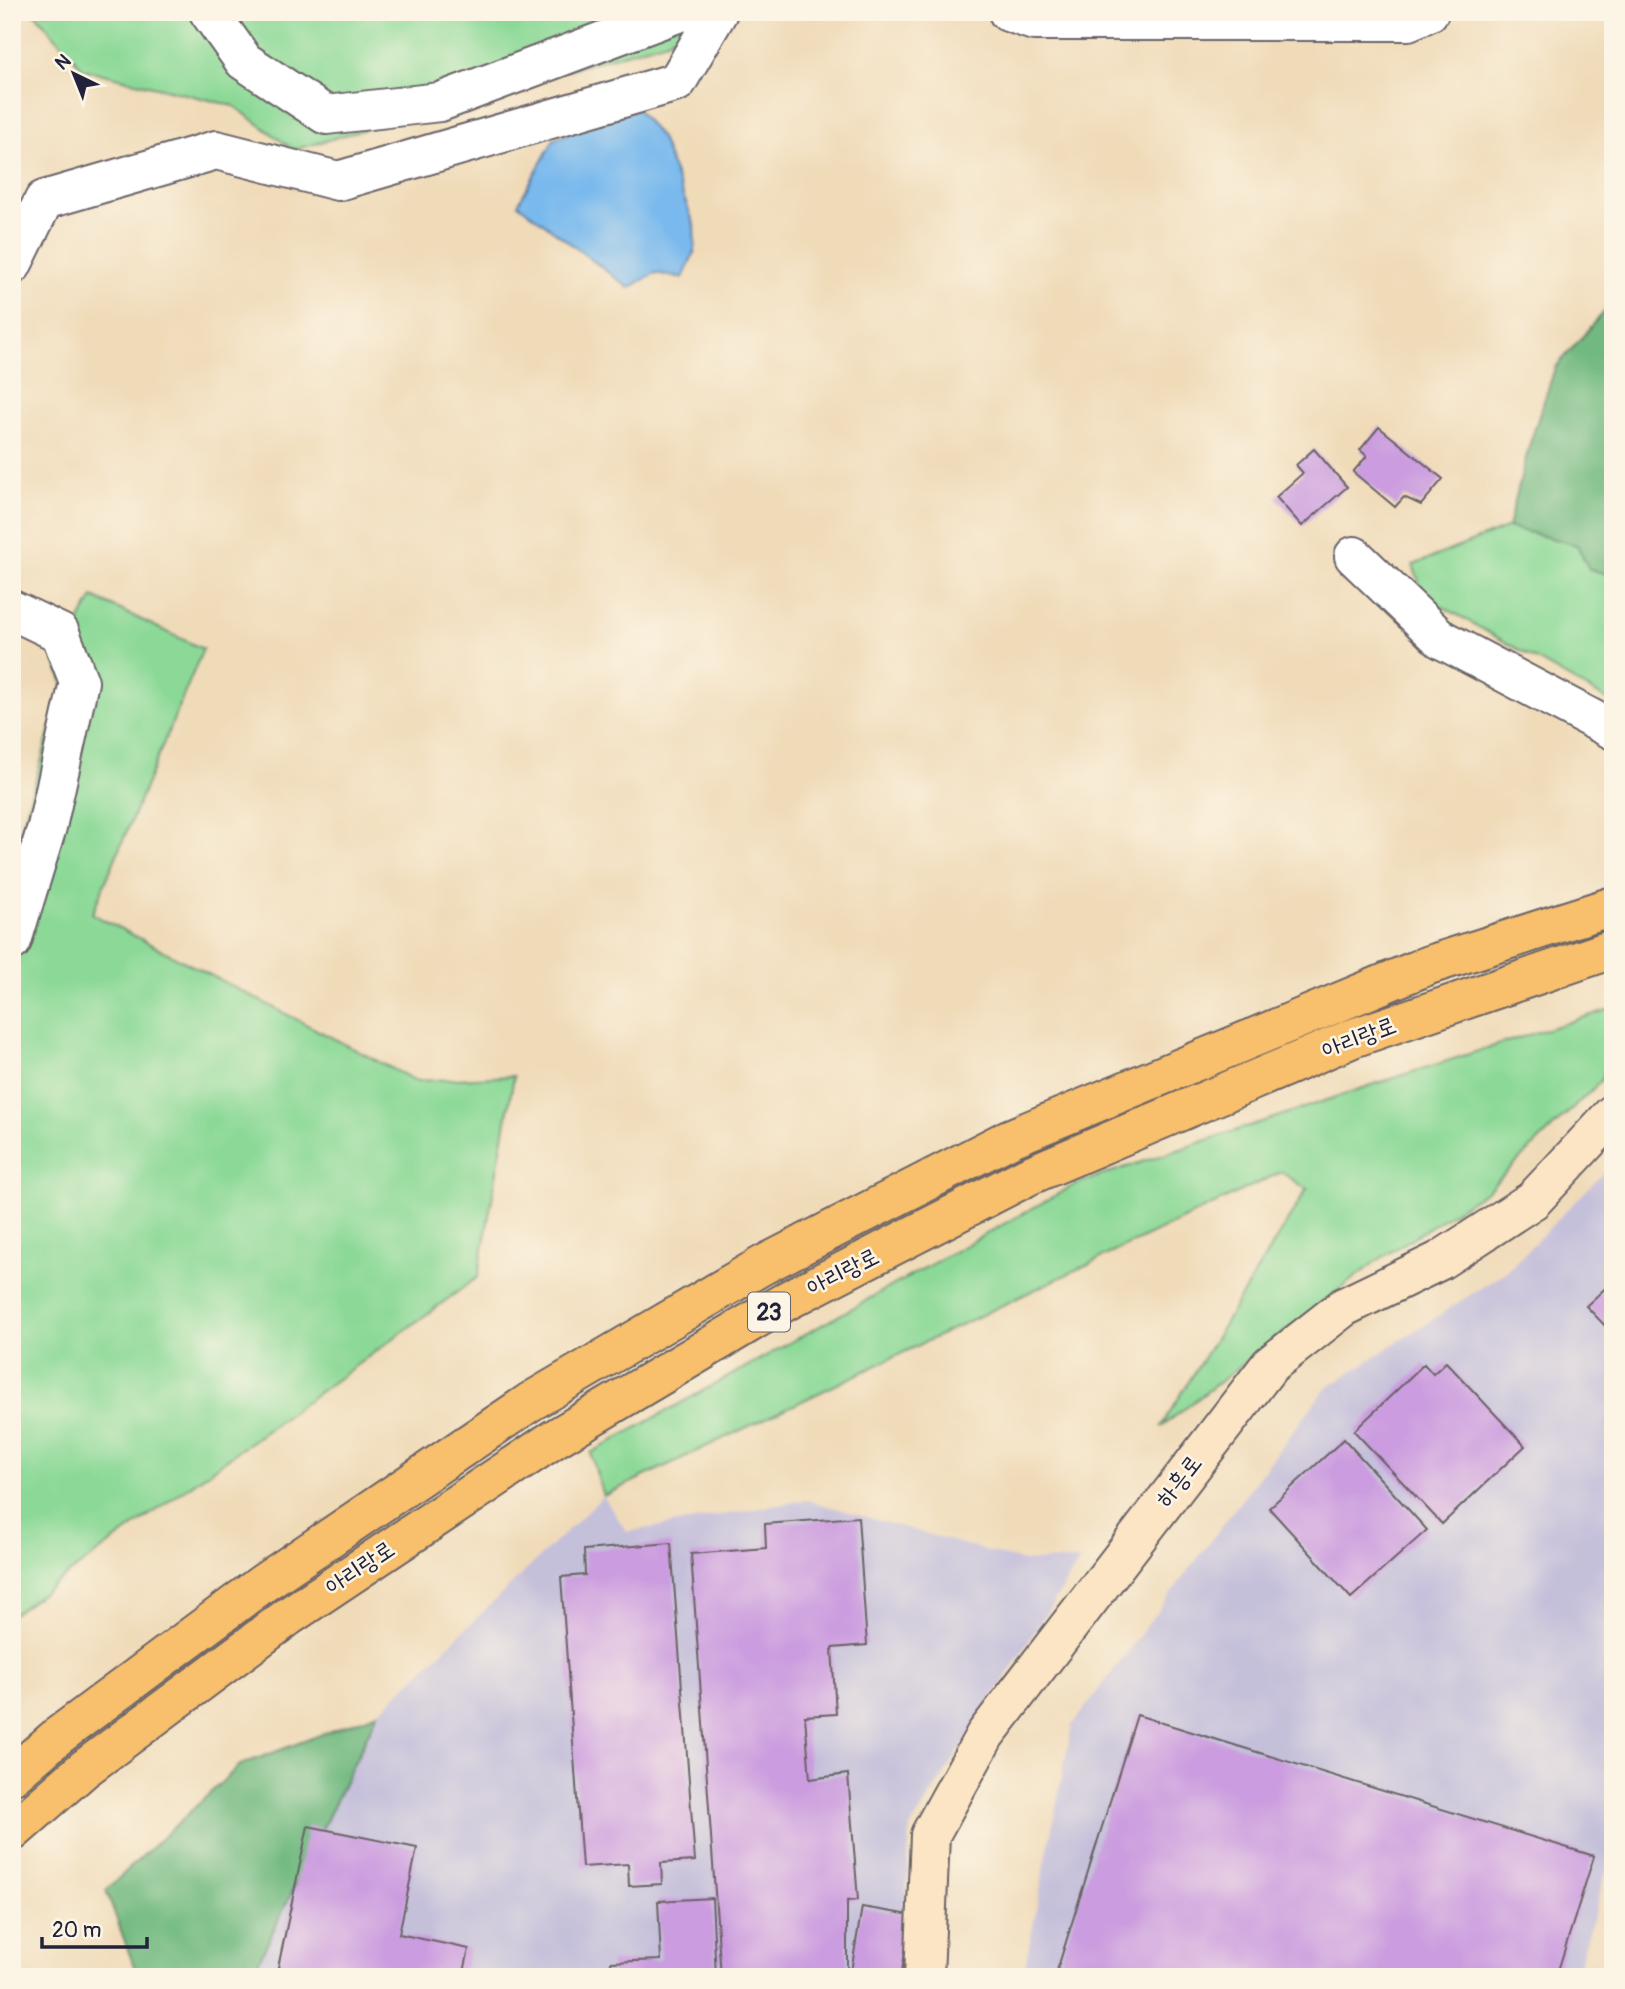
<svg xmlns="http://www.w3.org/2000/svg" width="1625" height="1989" font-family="Pangolin,'Poor Story',sans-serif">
	<rect width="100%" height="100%" fill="#fcf5e5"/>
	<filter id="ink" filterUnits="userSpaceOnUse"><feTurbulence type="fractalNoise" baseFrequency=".0143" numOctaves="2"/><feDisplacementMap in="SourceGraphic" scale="14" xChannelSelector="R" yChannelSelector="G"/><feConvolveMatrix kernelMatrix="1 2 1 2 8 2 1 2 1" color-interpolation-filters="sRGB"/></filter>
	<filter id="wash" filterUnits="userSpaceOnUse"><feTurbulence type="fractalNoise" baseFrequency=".00686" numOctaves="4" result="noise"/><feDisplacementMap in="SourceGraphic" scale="28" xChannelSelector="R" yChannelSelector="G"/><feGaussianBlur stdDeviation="1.57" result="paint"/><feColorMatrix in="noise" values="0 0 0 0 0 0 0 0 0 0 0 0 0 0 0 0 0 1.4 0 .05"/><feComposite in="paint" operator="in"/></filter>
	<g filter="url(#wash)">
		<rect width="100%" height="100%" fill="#f0dbb9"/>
		<g fill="#c5c0da">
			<polygon points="1613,1163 1613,1848 1576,1977 1023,1977 1072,1725 1325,1389 1507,1271"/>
			<polygon points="603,1496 627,1532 806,1500 1022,1561 1080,1560 910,1828 902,1977 251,1977 378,1713"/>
		</g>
		<g fill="#8cd997" stroke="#577e69" stroke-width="2">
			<polygon points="34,12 712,12 667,41 294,150 234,106 83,69"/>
			<polygon points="1508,527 1577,545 1589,568 1613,576 1613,703 1424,596 1413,565"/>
			<polygon points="93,597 203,649 92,914 416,1081 514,1076 478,1277 12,1615 12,863 63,684 49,644 79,622"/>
			<polygon points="1613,1008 1613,1049 1600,1082 1488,1190 1375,1262 1161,1427 1307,1189 1281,1172 603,1496 591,1453 1076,1184 1378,1083"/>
		</g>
		<g fill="#71b980" stroke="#4a6e5e" stroke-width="2">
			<polygon points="1613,290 1613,576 1589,569 1577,545 1508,527 1530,443 1555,368 1605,311"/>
			<polygon points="378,1713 251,1977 138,1977 106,1890 240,1765"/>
		</g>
		<polygon fill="#79b9ed" stroke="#4e6e94" stroke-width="2" points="637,109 661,138 694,224 695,250 683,278 655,273 629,288 518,204 554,139"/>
		<g id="blocks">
			<g fill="#cb9cdf">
				<polygon points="1379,427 1443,479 1421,505 1404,497 1395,507 1353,472 1367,456 1360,450"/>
				<polygon points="1314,449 1347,487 1302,526 1276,497 1303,473 1296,465"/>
				<polygon points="1613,1281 1613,1334 1586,1306"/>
				<polygon points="1446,1362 1525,1446 1442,1524 1354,1431 1424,1364 1433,1374"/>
				<polygon points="1344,1439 1427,1530 1351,1598 1269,1508"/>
				<polygon points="858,1517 867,1645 832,1648 836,1714 805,1716 810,1779 848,1774 858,1900 847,1901 847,1977 721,1977 691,1554 766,1548 765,1524"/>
				<polygon points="671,1543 695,1861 661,1863 662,1884 629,1886 628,1864 582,1867 561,1577 585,1575 584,1550"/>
				<polygon points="1137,1715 1594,1856 1556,1977 1055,1977"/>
				<polygon points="308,1826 417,1848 399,1934 469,1949 463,1977 276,1977"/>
				<polygon points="712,1898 716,1977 612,1977 611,1962 661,1960 658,1901"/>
				<polygon points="862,1907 911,1915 901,1977 850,1977"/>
			</g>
		</g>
	</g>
	<g filter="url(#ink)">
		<use href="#blocks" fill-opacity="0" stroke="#6a6367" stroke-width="2"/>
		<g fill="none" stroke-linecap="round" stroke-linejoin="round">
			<defs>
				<g id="street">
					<polyline points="209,12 244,61 326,115 440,102 680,12"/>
					<polyline points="1008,12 1034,21 1408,21 1429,12"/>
					<polyline points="12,265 44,200 216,150 338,181 677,82 718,12"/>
					<polyline points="1354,556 1441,639 1613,730"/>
					<polyline points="12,610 60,633 79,682 47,827 12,941"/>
				</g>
				<polyline id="secondary" points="924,1977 930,1835 985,1735 1270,1365 1344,1307 1439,1261 1533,1200 1613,1114"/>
				<g id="highway">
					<polyline points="12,1776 58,1736 262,1584 530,1402 763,1265 1009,1139 1429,965 1613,906"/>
					<polyline points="12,1832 84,1769 289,1616 554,1439 788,1300 1028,1176 1353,1038 1613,949"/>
				</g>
			</defs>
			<use href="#street" stroke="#6a6367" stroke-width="42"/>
			<use href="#secondary" stroke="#6a6367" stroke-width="42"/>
			<use href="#highway" stroke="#6a6367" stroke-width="42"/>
			<use href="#street" stroke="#fff" stroke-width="38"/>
			<use href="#secondary" stroke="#fce5c4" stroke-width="38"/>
			<use href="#highway" stroke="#f8bf6c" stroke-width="38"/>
		</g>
	</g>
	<g text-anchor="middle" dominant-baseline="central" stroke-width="5" stroke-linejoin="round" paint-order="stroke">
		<rect fill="#fcf5e5" stroke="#63616e" stroke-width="2" x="748" y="1292.5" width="42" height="39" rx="5"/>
		<g font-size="23" font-weight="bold" fill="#22223b">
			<text x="769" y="1312">23</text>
		</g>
		<g font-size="24" fill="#22223b" stroke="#fcf5e5">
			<text transform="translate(1359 1038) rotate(-21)">아리랑로</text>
			<text transform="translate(843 1272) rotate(-27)">아리랑로</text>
			<text transform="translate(1179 1481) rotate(-52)">하흥로</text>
			<text transform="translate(360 1568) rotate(-34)">아리랑로</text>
		</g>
	</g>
	<rect width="1625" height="1989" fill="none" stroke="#fcf5e5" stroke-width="42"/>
	<g transform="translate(74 74) rotate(317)" stroke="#fcf5e5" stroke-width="5" paint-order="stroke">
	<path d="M0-5L12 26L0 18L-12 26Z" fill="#22223b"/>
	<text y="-10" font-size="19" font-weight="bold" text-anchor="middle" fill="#22223b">N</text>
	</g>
	<path d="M42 1937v10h105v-10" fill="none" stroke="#22223b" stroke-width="3.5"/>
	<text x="52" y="1937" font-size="21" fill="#22223b" stroke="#fcf5e5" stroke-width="5" paint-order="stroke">20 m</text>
</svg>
